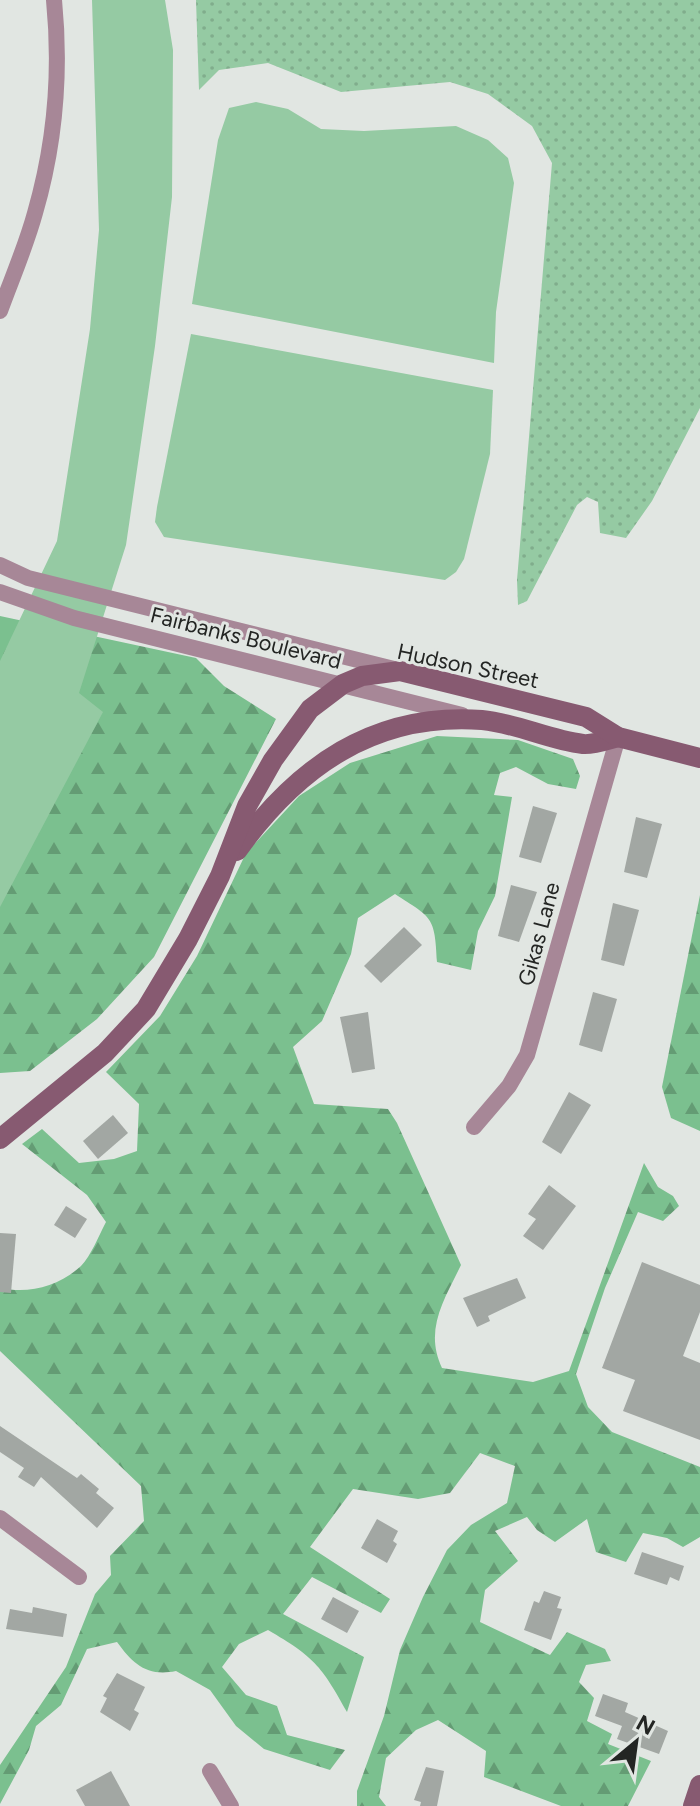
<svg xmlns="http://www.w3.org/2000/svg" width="700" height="1806" font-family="Figtree,sans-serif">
	<defs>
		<pattern id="grass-dots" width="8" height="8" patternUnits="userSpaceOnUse" patternTransform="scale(2)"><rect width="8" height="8" fill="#95caa3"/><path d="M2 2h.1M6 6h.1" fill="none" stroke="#80ad8c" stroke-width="1.8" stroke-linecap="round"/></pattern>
		<pattern id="forest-firs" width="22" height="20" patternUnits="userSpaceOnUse" patternTransform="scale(2)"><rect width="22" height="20" fill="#7bc08f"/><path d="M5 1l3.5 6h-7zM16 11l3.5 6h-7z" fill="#649c74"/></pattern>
	</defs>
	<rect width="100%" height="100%" fill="#e1e6e2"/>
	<polygon fill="url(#grass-dots)" points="196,0 700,0 700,408 652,501 626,538 600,533 598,502 587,497 577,505 527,601 518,605 517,580 552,163 532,126 488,94 450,82 341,92 268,63 219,70 199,90"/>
	<g fill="url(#forest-firs)">
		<polygon points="0,616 196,658 224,686 276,719 154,957 97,1019 30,1071 0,1073"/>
		<path d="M437,736L518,740L573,759L580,776L576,789L548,784L516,767L500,773L494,795L512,797L495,896L478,931L471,970L437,962C435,916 432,918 395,894L358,918L351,954L322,1021L293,1047L314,1104L388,1109L397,1123L461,1265C444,1300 424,1330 442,1368L533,1382L569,1371L644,1163L658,1187L673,1196L679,1206L663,1221L638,1212L605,1288L576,1374L588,1407L612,1432L700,1467V1537L683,1547L667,1538L643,1533L626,1562L596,1552L587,1519L555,1542L537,1530L527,1517L495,1531L518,1561L485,1590L480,1622L550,1655L567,1632L605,1649L611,1661L586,1665L579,1682L594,1698L587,1721L612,1734L608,1744L651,1761L628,1806H561L484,1777L486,1751L438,1720L416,1730L386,1758L379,1797L386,1806H357V1791L384,1716L400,1650L423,1597L447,1550L471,1525L507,1503L515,1466L480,1453L450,1493L418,1499L353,1489L310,1547L390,1599L381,1613L312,1577L283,1614L364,1657L347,1712C321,1665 314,1657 268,1630L239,1644L222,1667L246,1695L277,1706L287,1735L345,1750L330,1770L264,1749L236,1726L210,1690L176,1671C147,1677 133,1664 117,1642L87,1649L61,1705L36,1726L29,1750L0,1804V1765L66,1667L95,1594L111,1575L110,1556L144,1521L141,1486L0,1351V1288C29,1294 58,1287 81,1266C91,1256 99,1235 106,1222L87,1195L22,1144L42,1129L79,1163L114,1159L137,1151L139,1104L106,1072L160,1016L197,956L246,853L299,796L350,763Z"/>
		<polygon points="700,895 700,1131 671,1118 662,1087"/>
	</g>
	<g fill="#95caa3">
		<polygon points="92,0 165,0 173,50 172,197 155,346 126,545 79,693 103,712 0,907 0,661 57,541 90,329 99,230"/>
		<polygon points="256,102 288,109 321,129 364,131 456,126 488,140 508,158 514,183 496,312 494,363 192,304 218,140 229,108"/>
		<polygon points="191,334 493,390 490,454 464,559 456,572 445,580 164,537 155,522 157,507"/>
	</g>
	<g fill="#a2a7a3">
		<polygon points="533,806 557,813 541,863 519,857"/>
		<polygon points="636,817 662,824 647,878 624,872"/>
		<polygon points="511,885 537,892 519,942 498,936"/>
		<polygon points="613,903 639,910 624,966 601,960"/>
		<polygon points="404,927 422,945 381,983 364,966"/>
		<polygon points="593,992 617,999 602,1052 579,1045"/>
		<polygon points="368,1012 375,1069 352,1073 340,1017"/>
		<polygon points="569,1092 591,1105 561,1154 542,1142"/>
		<polygon points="113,1115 128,1133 98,1159 83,1141"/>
		<polygon points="549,1185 576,1206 543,1250 523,1236 536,1219 528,1214"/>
		<polygon points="66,1206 87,1219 75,1238 54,1225"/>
		<polygon points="0,1233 16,1234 11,1293 0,1292"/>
		<polygon points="642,1262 700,1285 700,1312 683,1356 700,1363 700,1440 623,1411 635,1380 602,1368"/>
		<polygon points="517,1278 526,1298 488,1316 490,1321 477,1327 463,1298"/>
		<polygon points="0,1426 77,1478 81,1474 99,1489 96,1493 114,1508 97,1528 41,1477 34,1487 18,1477 24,1468 0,1452"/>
		<polygon points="377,1519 398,1531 393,1541 397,1544 387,1563 361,1548"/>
		<polygon points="642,1552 684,1566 679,1581 670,1577 667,1585 634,1574"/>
		<polygon points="544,1591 561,1597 557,1608 562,1609 551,1640 524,1630 534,1601 539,1603"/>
		<polygon points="333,1597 359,1611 347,1633 321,1619"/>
		<polygon points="33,1607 67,1614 63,1637 6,1629 10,1609 32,1613"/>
		<polygon points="117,1673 145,1687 134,1710 139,1713 130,1731 100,1712 107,1698 103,1696"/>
		<polygon points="603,1694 628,1703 625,1712 668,1731 659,1754 617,1739 622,1726 595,1716"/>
		<polygon points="426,1767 444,1771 437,1806 420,1806 421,1802 414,1800"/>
		<polygon points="111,1771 130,1806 85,1806 76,1790"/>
	</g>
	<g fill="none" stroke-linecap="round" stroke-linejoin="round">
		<g stroke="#a78797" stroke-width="16">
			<path d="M0,311C12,278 26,246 35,213C55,144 61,71 54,0"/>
			<polyline points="0,565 28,578 394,669"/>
			<polyline points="0,592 74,618 462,715"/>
			<polyline points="474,1127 509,1086 527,1055 618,737"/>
			<polyline points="0,1518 79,1577"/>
			<polyline points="210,1771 231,1806"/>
		</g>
		<g stroke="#875a71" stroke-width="20">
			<path d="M237,851C297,767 374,712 482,720C516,723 549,740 583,744C593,745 607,740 618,737"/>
			<polyline points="0,1139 105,1053 146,1009 188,939 220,876 247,806 273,760 310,709 343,684 362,676 400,671 586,717 618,737 700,758"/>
			<polyline points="693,1806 700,1785"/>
		</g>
	</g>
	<g text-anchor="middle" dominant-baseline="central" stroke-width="6" stroke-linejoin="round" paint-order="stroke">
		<g font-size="22" fill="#232523" stroke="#e1e6e2">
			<text transform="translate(246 638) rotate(14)">Fairbanks Boulevard</text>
			<text transform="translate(468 666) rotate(12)">Hudson Street</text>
			<text transform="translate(539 934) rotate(-75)">Gikas Lane</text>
		</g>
	</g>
	<g transform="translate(636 1742) rotate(29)" stroke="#e1e6e2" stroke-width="6" paint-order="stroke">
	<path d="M0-6L14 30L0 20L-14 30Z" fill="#232523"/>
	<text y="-12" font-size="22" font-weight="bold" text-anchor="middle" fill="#232523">N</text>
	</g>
</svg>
